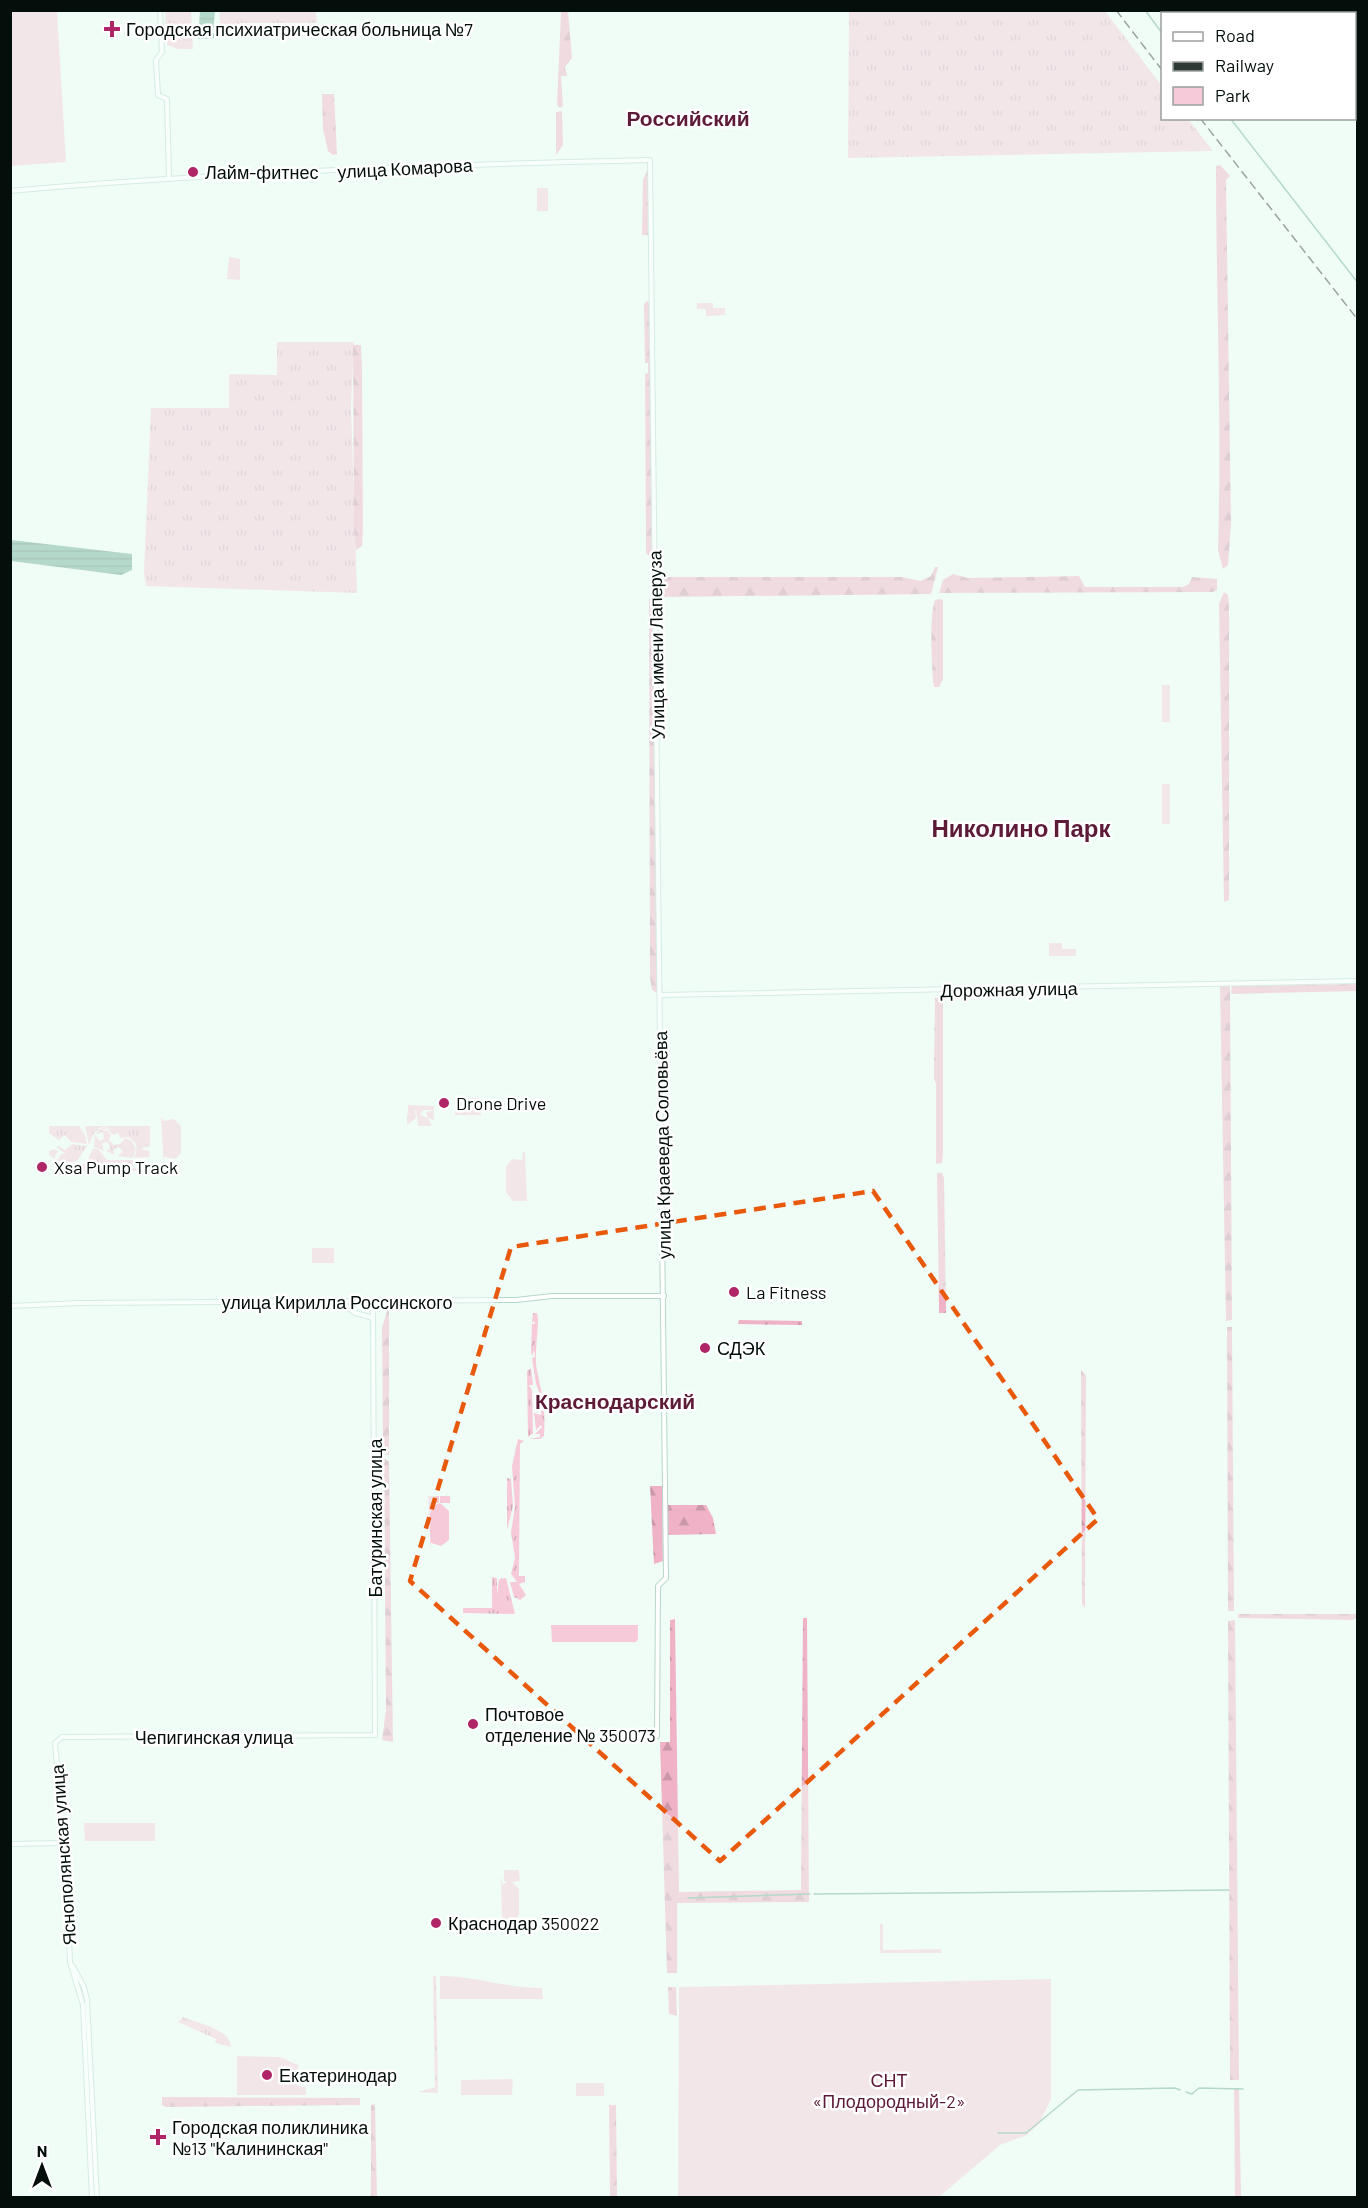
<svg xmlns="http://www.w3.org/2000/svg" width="1368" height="2208" font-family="Barlow,sans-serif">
	<defs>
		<pattern id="grass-tufts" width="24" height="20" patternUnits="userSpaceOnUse" patternTransform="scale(1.5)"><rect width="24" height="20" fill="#f6cad8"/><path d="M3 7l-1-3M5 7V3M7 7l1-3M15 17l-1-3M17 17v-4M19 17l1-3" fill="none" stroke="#d1acb8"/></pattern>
		<pattern id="forest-firs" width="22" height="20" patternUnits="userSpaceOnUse" patternTransform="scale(1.5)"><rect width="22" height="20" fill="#efb2c6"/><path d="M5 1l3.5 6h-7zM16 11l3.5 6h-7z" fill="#cb98a9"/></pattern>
		<pattern id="water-rules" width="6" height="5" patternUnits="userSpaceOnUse" patternTransform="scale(1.5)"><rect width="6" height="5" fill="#6cac93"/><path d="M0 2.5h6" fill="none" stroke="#578a76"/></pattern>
	</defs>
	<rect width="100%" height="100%" fill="#f0fdf7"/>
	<g fill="url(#grass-tufts)">
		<polygon points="849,10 1105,11 1162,86 1162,118 1188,119 1213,151 848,158"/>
		<polygon points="165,11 191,11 193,49 178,49 167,45"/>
		<polygon points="219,11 316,11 317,23 241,23 237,25 237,32 228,35 221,32"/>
		<polygon points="277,342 354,342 351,406 357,593 146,586 144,573 151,408 229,408 229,374 277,375"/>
		<polygon points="408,1105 434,1106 434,1110 415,1110 416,1118 407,1125"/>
		<polygon points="49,1126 79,1126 85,1135 87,1144 71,1142 65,1135 59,1140 49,1133"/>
		<path d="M85,1126H150V1146L140,1149L149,1151L150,1157L134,1158C138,1149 138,1142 128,1137L120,1138L118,1133L113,1135L107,1129L96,1131L91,1146L96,1130L105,1128L114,1130L121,1127L114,1130C96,1122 94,1133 89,1145Z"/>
		<polygon points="100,1130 108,1131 111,1135 109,1140 114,1145 120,1144 125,1138 132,1141 136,1149 133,1158 118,1156 123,1151 119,1147 113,1150 115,1155 106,1151 110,1148 108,1142 102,1143 104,1151 94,1147 95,1135 100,1141 104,1139 103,1132 96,1134"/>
		<polygon points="72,1144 87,1146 77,1161 63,1164 49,1155 49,1151 55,1149 58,1152 54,1157 58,1160 61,1154 66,1154 56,1147 59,1146 65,1150"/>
		<polygon points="93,1148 99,1150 107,1160 133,1160 132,1167 137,1169 141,1164 141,1171 70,1171 87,1162"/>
		<path d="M533,1313H537L538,1319C538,1334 534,1357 537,1371C542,1393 546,1411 544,1436L540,1439H529L540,1437V1434H535L542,1427L541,1425L536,1430L534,1413L541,1415L542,1399L536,1384L532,1358L535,1357L534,1350L532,1356L531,1352L532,1324H535L534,1321L532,1323Z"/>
		<polygon points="531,1368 533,1385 529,1385 532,1390 533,1433 528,1437 527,1371"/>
		<polygon points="518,1439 524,1441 520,1444 519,1576 525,1576 525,1582 519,1584 526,1595 520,1600 514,1597 510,1582 517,1582 511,1574 515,1558 511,1532 515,1507 512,1466"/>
		<polygon points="507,1478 511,1479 513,1506 507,1530"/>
		<polygon points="492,1577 497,1578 497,1595 499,1579 506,1578 515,1614 463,1613 463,1608 492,1608"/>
		<polygon points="880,1924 883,1924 883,1950 941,1949 942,1953 880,1953"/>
		<polygon points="433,1976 436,1976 438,2093 419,2092 435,2087"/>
		<path d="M183,2017C197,2023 231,2029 231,2047L215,2043L216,2039L178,2022Z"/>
	</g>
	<g fill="url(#forest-firs)">
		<polygon points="561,11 568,11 572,58 565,67 567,76 561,76 563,106 560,108 557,105"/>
		<polygon points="322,94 334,94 337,154 333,155 328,151 323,129"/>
		<polygon points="562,111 563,145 556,155 556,112"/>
		<path d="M1220,165L1230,176L1226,180L1231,523L1228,565L1223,569L1218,550C1222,422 1216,294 1216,166Z"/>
		<polygon points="648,168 650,235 642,235 643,180"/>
		<polygon points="647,301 651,302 654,549 651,558 646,553 646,544 645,374 648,373 648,363 645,363 644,304"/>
		<polygon points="353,345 361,345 362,370 363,528 362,546 356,550 354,528"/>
		<polygon points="935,567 938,567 931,594 662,597 659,584 661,577 902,577 920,581 931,576"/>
		<polygon points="953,574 968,578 1079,576 1085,587 1183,587 1189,584 1192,577 1217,579 1217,590 1213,592 939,593 943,580"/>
		<polygon points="1224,592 1228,595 1229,609 1229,900 1224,902 1219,604"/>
		<polygon points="654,597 659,991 657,993 652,990 650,977 649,599"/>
		<path d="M941,599L943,601V679L939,687H934L933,680C932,661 929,617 935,600Z"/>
		<polygon points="1357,984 1357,991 1231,994 1232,986"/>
		<polygon points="1220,986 1230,986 1232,1320 1226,1321"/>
		<polygon points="935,998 942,998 943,1001 943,1153 942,1163 936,1164 936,1084 934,1078"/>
		<polygon points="937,1173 942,1173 944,1178 946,1313 939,1313 939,1307"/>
		<polygon points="389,1306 389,1455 387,1455 383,1448 382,1327"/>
		<polygon points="739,1320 802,1321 802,1325 738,1324"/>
		<polygon points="1227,1327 1232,1327 1234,1611 1228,1611"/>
		<polygon points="1081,1370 1086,1376 1085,1608 1082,1604"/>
		<polygon points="384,1458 389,1462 393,1742 382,1740 386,1710"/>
		<polygon points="650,1486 662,1486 663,1561 654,1564"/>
		<polygon points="667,1505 706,1505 713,1518 716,1534 667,1535"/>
		<polygon points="1238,1614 1357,1614 1358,1617 1352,1620 1238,1618"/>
		<polygon points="803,1618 807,1618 809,1902 677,1903 677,1973 667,1973 660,1742 670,1742 670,1620 675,1619 679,1892 801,1890"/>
		<polygon points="1235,1620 1239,2080 1230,2080 1228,1621"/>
		<polygon points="668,1987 676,1987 677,2016 669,2014"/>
		<polygon points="1234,2088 1239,2088 1241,2197 1235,2197"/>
		<polygon points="162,2097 360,2098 360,2105 166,2107 162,2105"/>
		<polygon points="375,2104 377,2197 371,2198 371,2105"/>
		<polygon points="609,2105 616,2105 617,2197 610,2197"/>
	</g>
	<g fill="#f6cad8">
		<polygon points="11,10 57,11 66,162 11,166"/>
		<rect x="537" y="188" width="11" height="23"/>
		<polygon points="229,257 240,259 240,280 227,279"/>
		<polygon points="697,303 713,303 713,308 725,308 725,315 706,316 706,309 697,309"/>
		<rect x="1162" y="685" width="8" height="37"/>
		<rect x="1162" y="784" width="8" height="40"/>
		<polygon points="1049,943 1062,943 1062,949 1076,949 1076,956 1049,956"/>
		<polygon points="455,1098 480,1098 481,1115 455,1115"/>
		<polygon points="416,1110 423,1110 420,1115 428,1118 426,1112 434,1110 434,1120 428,1118 432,1126 418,1126"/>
		<polygon points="161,1117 164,1121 174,1119 181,1126 181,1153 175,1159 164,1157 164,1167"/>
		<polygon points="523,1152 525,1152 527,1201 513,1201 506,1192 506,1167 512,1159 522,1160"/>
		<rect x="312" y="1248" width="22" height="15"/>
		<polygon points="428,1496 439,1496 439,1503 431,1503 432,1506 440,1503 440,1496 450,1496 450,1503 440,1503 449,1511 449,1540 441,1546 431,1543 431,1551"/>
		<polygon points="551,1625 638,1625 638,1639 636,1642 552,1642"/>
		<polygon points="84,1823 155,1823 155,1841 85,1841"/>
		<polygon points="504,1870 519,1870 520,1881 512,1882 519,1889 519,1915 512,1923 503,1920 502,1923 501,1876 503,1885 507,1882 504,1881"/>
		<path d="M440,1976C475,1976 505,1988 542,1988L543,1999H440Z"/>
		<polygon points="1051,1979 1051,2099 1039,2124 1027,2135 1000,2145 939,2197 678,2198 679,1987"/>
		<polygon points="237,2056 280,2057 298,2065 298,2086 306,2087 306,2095 237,2095"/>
		<polygon points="513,2079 512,2095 461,2095 461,2080"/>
		<rect x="576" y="2083" width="28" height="13"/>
	</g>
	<g fill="url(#water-rules)">
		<polygon points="200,11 215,11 213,33 217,38 198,39"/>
		<polygon points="11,540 132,554 132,570 121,575 11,561"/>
	</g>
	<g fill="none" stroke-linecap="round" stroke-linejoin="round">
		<g stroke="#6cac93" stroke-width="1.5">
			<polyline points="1145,10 1162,33"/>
			<polyline points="1230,118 1358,283"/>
			<polyline points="1037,1892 1229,1890"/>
			<polyline points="814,1894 1036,1892"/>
			<polyline points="688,1898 810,1894"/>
			<polyline points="1186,2092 1192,2094 1199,2088 1243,2089"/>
			<polyline points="998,2133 1026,2133 1078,2090 1175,2088 1180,2090"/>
		</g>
		<defs>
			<g id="secondary">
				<polyline points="160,10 162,52 156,60 158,95 167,99 169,179"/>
				<path d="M10,191C223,172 437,165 650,160L666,1578L658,1586L657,1736"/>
				<polyline points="661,995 1358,981"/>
				<polyline points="340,1302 355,1313 373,1318"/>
				<polyline points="10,1306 80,1303 516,1300 552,1296 664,1296"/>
				<polyline points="10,1844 63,1843"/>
				<polyline points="72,1965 84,1987 87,2000 97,2198"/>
				<polyline points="92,2198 83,2005 70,1962 65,1852 55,1743 62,1737 375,1735 373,1302"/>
			</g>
		</defs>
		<use href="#secondary" stroke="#b6d7c9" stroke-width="6"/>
		<use href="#secondary" stroke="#fff" stroke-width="4"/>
		<g stroke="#2d3934" stroke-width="1.5" stroke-dasharray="9 4.5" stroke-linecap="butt">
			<polyline points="1116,10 1162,70"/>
			<polyline points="1200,118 1358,320"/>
		</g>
	</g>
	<path d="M0 0H1368V2208H0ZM873,1191L1098,1519L720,1861L410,1581L511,1247Z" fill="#f0fdf7" fill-opacity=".55" fill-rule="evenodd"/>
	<path fill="none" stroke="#e8590c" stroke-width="4.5" stroke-dasharray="12 8" stroke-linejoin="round" d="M873,1191L1098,1519L720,1861L410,1581L511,1247Z"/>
	<g fill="#af2567" stroke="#fff" stroke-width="2">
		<path d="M109 20h6v6h6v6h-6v6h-6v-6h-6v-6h6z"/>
		<circle cx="193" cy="172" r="6"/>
		<circle cx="444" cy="1103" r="6"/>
		<circle cx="42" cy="1167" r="6"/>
		<circle cx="734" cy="1292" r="6"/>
		<circle cx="705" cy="1348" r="6"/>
		<circle cx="473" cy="1724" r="6"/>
		<circle cx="436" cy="1923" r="6"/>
		<circle cx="267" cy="2075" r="6"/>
		<path d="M155 2128h6v6h6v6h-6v6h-6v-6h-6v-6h6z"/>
	</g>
	<g text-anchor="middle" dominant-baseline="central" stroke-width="5" stroke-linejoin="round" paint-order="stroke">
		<g font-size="18" fill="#040f0b" stroke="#fff" text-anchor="start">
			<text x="126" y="29">Городская психиатрическая больница №7</text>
			<text x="205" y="172">Лайм-фитнес</text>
			<text x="456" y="1103">Drone Drive</text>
			<text x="54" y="1167">Xsa Pump Track</text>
			<text x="746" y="1292">La Fitness</text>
			<text x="717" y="1348">СДЭК</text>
			<text x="485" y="1714">Почтовое<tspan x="485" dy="21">отделение № 350073</tspan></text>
			<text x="448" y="1923">Краснодар 350022</text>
			<text x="279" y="2075">Екатеринодар</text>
			<text x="172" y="2127">Городская поликлиника<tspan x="172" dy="21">№13 "Калининская"</tspan></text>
		</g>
		<g font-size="18" fill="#040f0b" stroke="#fff">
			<text transform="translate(405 168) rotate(-3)">улица Комарова</text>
			<text transform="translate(656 645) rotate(-91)">Улица имени Лаперуза</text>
			<text transform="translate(1009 989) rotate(-1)">Дорожная улица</text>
			<text transform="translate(662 1145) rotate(-91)">улица Краеведа Соловьёва</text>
			<text x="337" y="1302">улица Кирилла Россинского</text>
			<text transform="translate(375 1518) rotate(-90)">Батуринская улица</text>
			<text x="214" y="1737">Чепигинская улица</text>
			<text transform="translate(63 1855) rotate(-94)">Яснополянская улица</text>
		</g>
		<g font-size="18" fill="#5d1737" stroke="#fff">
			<text x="889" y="2080">СНТ<tspan x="889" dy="21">«Плодородный-2»</tspan></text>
		</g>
		<g font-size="21" font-weight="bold" fill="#5d1b38" stroke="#fff">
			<text x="688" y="117">Российский</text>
			<text x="615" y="1400">Краснодарский</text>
		</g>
		<g font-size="24" font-weight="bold" fill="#5d1b38" stroke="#fff">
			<text x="1021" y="827">Николино Парк</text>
		</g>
	</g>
	<rect width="1368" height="2208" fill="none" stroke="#040f0b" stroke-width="24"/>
	<rect x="1161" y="12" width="195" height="108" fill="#ffffff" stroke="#9b9f9d" stroke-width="1.5"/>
	<rect x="1173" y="32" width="30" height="9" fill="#ffffff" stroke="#9b9f9d" stroke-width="1.5"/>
	<text x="1215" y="42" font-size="18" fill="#040f0b">Road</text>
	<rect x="1173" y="62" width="30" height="9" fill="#2d3934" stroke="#9b9f9d" stroke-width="1.5"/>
	<text x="1215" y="72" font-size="18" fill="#040f0b">Railway</text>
	<rect x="1173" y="87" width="30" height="18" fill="#f6cad8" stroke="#9b9f9d" stroke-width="1.5"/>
	<text x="1215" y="102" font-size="18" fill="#040f0b">Park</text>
	<g transform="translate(42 2166)" stroke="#ffffff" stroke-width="4.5" paint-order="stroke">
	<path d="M0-4.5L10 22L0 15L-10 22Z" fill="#040f0b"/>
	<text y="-9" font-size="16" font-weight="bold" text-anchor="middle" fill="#040f0b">N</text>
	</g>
</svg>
